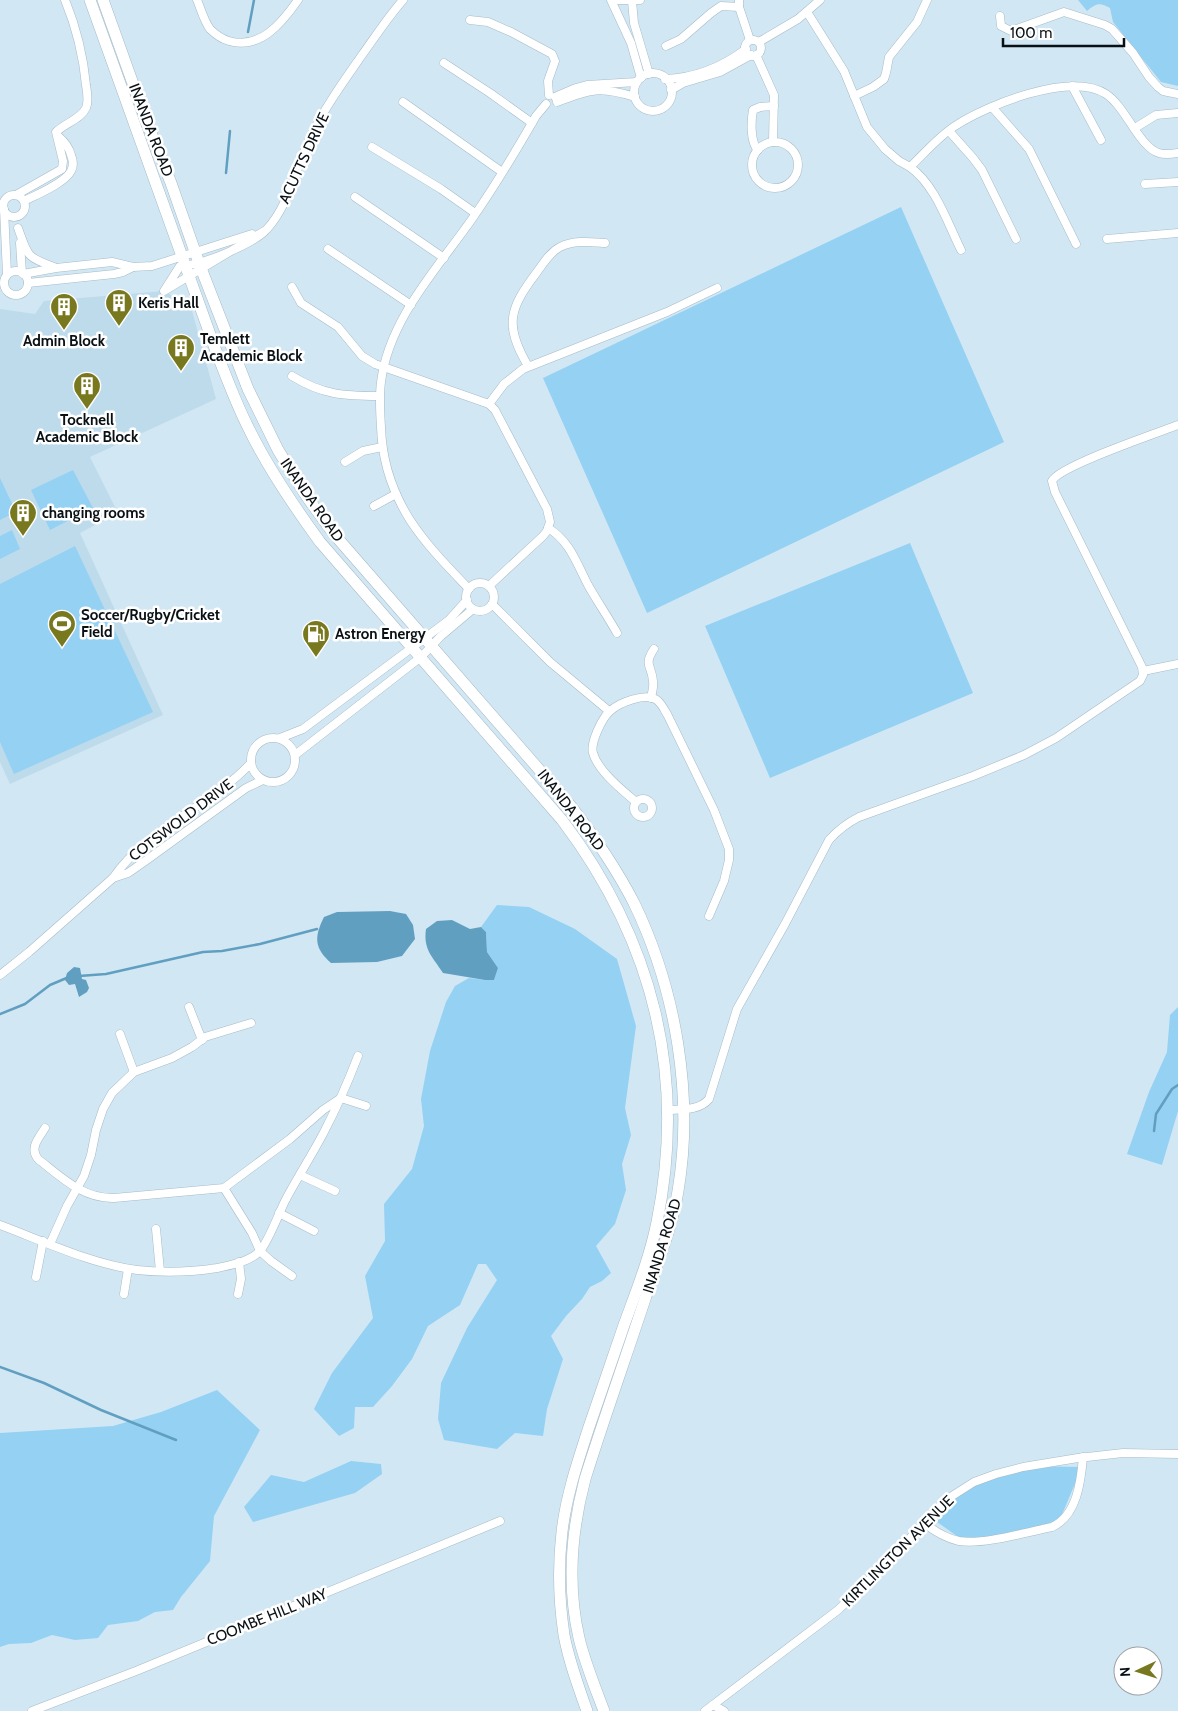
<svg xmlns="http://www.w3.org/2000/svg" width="1178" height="1711" font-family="Cabin,sans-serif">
	<rect width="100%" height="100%" fill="#d2e7f4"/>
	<polygon fill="#bedbec" points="164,291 191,307 216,399 90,457 118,513 80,533 163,715 10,784 0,762 0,309 35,314 44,301"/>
	<g fill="#94d1f3">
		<path d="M1078,0H1178V86L1161,82L1113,22L1110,8C1100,2 1096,3 1087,11Z"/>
		<polygon points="901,207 1004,442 647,613 543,378"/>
		<polygon points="73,470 93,508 50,530 31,490"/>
		<polygon points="0,478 16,512 0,520"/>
		<polygon points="12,530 20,549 0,559 0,536"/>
		<polygon points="910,543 973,693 770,778 705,626"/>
		<polygon points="75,546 153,712 14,774 0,742 0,584"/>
		<polygon points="497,905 529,907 575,929 617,959 636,1026 625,1108 631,1135 622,1164 626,1190 615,1224 596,1246 611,1273 602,1281 590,1287 582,1299 566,1316 551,1336 563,1359 547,1409 543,1436 515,1433 497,1449 444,1440 438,1419 441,1383 467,1328 497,1280 486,1264 478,1264 460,1305 428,1326 412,1359 392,1386 373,1407 355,1407 354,1428 339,1436 314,1409 332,1373 373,1318 365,1276 385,1241 384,1204 412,1169 424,1126 421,1099 430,1051 446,1002 455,986 469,978 485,980 494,980 498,968 487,952 486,932 481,927"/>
		<polygon points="1178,1007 1178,1111 1162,1165 1127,1154 1149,1092 1167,1052 1170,1015"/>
		<polygon points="217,1390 260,1430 214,1516 210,1561 181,1597 173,1610 155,1612 138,1621 108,1625 98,1638 75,1640 52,1635 31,1643 9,1644 0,1647 0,1433 113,1426 161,1412"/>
		<polygon points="351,1461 381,1464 382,1474 355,1493 253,1522 244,1507 271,1475 304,1482"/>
		<polygon points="1027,1466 1082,1467 1058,1524 964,1541 937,1522 960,1490"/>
	</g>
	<g fill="#619fc1">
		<path d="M390,911L406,914L413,925L415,939L402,956L377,962L331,963C314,948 314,937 324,917L337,912Z"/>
		<path d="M452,920L470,929L481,927L486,932L487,952L498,968L494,980H485L443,973C433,957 423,950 426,929L437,921Z"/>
		<polygon points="74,967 80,968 82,979 86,980 89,988 87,992 79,997 75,984 69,985 65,980 67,973"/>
	</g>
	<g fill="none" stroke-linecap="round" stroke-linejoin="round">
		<g stroke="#619fc1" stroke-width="2.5">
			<polyline points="248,32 254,0"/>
			<polyline points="226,173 230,131"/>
			<polyline points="79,976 106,974 203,952 222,951 260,944 317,929"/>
			<polyline points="0,1014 25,1004 50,985 69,977"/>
			<polyline points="1154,1131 1156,1114 1172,1089 1178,1085"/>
			<polyline points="0,1367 44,1383 101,1410 176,1440"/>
		</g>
		<defs>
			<g id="street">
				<path d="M197,0C201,9 204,21 210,29C215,34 222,39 229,41C260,50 282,23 298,0"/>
				<polyline points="640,0 611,0 631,43 641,78"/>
				<polyline points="739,0 739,7 750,40"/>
				<polyline points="632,1 634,23 649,74"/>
				<path d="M807,12L844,71L867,127L885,149L899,161L910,167C924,154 938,137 955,126C987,105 1071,71 1106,94C1126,107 1139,147 1159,153C1165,155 1172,154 1178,153"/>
				<polyline points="1000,16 1001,26 1011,31 1064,12 1105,25 1112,29 1133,53 1149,77 1158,87 1163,91 1178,94"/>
				<polyline points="470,20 488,22 511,32 552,54 555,61 548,81 549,95"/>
				<circle cx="753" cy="48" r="8"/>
				<polyline points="759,42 798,19 820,0"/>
				<polyline points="666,46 681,39 711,13 721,6 739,7"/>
				<polyline points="756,55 774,95 773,142"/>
				<polyline points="444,63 490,93 532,123"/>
				<circle cx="653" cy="92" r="19"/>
				<path d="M665,79C695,78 722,67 746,49"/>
				<polyline points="1072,86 1101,140"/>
				<polyline points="671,90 683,83 720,72 751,55"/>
				<polyline points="854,96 873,87 884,79 886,73 889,57 917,22 927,0"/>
				<polyline points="555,97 576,88 587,85 637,82"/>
				<polyline points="403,102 502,172"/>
				<path d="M557,102C591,89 599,86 635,97"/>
				<polyline points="992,107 1029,149 1076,244"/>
				<polyline points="1135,128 1156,115 1178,113"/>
				<polyline points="949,131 973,158 982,170 1016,239"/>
				<circle cx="775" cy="165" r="23"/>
				<polyline points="372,147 441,189 475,213"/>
				<path d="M758,150C750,142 751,121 753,110L760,107L774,106"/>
				<path d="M910,167C936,186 947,222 961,250"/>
				<polyline points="1145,184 1178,182"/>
				<path d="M16,195L62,169L63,161L56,132C65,123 81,119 86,108C89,101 87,92 86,85C83,54 77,29 65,0"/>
				<circle cx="14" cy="206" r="11"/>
				<polyline points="355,197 444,258"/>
				<path d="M24,201C36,195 65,183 71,171C74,166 73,160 71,155C69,147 65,142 58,136"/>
				<polyline points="4,209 7,274"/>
				<path d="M18,228C28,256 26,257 54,267"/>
				<path d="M266,230L164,291L180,266C200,266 254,244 267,229C290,204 296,166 311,136C325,107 344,81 362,55C375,37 388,17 403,0"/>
				<polyline points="1107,239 1178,233"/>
				<polyline points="20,243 22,273"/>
				<polyline points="328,249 411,305"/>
				<circle cx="16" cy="283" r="12"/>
				<polyline points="23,274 56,268 112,262 133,267 152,266 252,234"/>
				<polyline points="28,283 114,274 123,272 133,267"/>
				<polyline points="292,287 301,303 338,327 362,356 375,364 489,404 495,410 547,509 550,522 547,531 543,536 489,586"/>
				<path d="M528,366C504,325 509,309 537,272C543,264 550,252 560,247C574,240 590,242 605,243"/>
				<path d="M292,376C323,395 344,396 379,396"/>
				<polyline points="489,404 504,384 523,369 667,312 717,288"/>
				<polyline points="345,462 363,451 382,447"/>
				<polyline points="374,506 396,494"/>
				<path d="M548,528C570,541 577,564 588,585C597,601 608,617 617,633"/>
				<circle cx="480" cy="597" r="14"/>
				<path d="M469,589C448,567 427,546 410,520C393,493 382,460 381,427C380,412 379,397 381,382C389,319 437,269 472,219C495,186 516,151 536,116L546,104"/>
				<polyline points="492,604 550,662 609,711"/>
				<polyline points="1143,671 1178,664"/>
				<path d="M651,698C652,692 654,687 653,681C652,666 643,665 654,649"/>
				<circle cx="273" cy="760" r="22"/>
				<polyline points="280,738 303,729 449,620 467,600"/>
				<polyline points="295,755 421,657 441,636 473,609"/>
				<circle cx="643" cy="808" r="9"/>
				<path d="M636,802C622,790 598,771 593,753C590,743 602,718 610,711C619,703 645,692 657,700C662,704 665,711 668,716L714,810L729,849V860L724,881L709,916"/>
				<polyline points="113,878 128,873 148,859 246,788 263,780"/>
				<path d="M0,975L29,952L113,878C147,828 210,807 251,763"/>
				<polyline points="189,1007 202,1040"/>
				<polyline points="120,1034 134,1072"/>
				<path d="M667,1110C681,1109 699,1111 709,1099L737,1009L785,924L829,840C838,830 847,823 859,817L973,776L1024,755L1056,738L1140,681L1143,675L1142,667L1055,492L1052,481C1059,466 1157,433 1178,425"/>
				<path d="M45,1128C39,1138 29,1148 38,1159C61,1177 83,1199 114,1198L224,1188L290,1139L323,1110L341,1098L366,1106"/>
				<polyline points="300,1175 335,1191"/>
				<polyline points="224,1188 252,1233 260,1251 271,1261 292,1276"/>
				<polyline points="279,1213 314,1231"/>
				<path d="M0,1225C43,1241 91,1264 137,1270C163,1273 191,1272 217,1268C230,1265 249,1262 259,1252C267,1245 279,1213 285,1201C297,1178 312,1155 324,1132C337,1107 348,1082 358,1056"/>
				<polyline points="156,1229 160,1271"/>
				<polyline points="50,1244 67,1206 84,1176 91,1155 96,1130 103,1109 112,1093 134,1072 172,1058 192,1047 205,1037 251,1023"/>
				<polyline points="36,1277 43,1241"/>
				<polyline points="124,1294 128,1269"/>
				<polyline points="238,1294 241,1279 239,1262"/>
				<path d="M924,1523C934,1531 945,1538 959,1541C984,1545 1026,1532 1052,1527C1077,1516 1081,1481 1083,1457"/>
				<polyline points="713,1705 724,1711"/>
				<polyline points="32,1711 136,1671 500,1521"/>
				<polyline points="705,1711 838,1610 885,1565 941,1505 952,1496 974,1482 996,1474 1023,1467 1078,1458 1123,1453 1178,1454"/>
			</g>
			<g id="secondary">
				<path d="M90,0L216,351C226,376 235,401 247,425C267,467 293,505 320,542L562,820C652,939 687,1074 657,1222C650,1257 636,1292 624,1325C612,1359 601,1393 589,1427C578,1461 566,1496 562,1532C558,1566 559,1601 564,1635C569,1661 578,1686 587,1711"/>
				<path d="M103,0L146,120L171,183L199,263L248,389L278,450L307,497L333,533L570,805C594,836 616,868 634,903C676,990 694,1096 678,1191C672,1227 658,1262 646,1296C626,1357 604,1418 585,1479C571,1532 567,1585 579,1638C585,1663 595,1687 604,1711"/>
			</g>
		</defs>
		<use href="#street" stroke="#a6bbc7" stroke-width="9"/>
		<use href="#secondary" stroke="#a6bbc7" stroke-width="12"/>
		<use href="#street" stroke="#fff" stroke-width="8"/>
		<use href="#secondary" stroke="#fff" stroke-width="11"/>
	</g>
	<defs>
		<symbol id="building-pin" viewBox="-11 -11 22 30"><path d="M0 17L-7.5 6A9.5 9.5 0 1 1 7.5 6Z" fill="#78781f" stroke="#fff"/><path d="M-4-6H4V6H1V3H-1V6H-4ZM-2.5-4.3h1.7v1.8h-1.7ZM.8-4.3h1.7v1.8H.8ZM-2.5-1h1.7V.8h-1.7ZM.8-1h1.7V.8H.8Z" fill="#fff"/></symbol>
		<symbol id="stadium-pin" viewBox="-11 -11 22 30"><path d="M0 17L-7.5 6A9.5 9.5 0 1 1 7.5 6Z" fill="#78781f" stroke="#fff"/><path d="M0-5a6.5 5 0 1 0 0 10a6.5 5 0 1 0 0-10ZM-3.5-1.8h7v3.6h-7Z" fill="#fff"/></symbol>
		<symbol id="fuel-pin" viewBox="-11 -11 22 30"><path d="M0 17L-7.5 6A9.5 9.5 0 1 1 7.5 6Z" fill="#78781f" stroke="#fff"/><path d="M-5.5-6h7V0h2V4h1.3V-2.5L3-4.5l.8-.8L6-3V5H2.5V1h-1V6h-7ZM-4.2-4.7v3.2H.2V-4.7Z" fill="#fff"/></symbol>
	</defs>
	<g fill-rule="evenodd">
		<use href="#building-pin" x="103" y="287" width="32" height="43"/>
		<use href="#building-pin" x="48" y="291" width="32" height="43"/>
		<use href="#building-pin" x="165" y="332" width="32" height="43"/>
		<use href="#building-pin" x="71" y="370" width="32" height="43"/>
		<use href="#building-pin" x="7" y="497" width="32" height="43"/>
		<use href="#stadium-pin" x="46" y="608" width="32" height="43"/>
		<use href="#fuel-pin" x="300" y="618" width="32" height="43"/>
	</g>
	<g text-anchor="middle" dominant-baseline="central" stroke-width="5" stroke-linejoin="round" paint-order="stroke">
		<g font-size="15" fill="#0a1115" stroke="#fff">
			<text transform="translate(151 130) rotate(69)">INANDA ROAD</text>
			<text transform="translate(304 158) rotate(-65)">ACUTTS DRIVE</text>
			<text transform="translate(312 500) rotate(55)">INANDA ROAD</text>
			<text transform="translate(571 810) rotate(52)">INANDA ROAD</text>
			<text transform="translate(181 820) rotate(-37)">COTSWOLD DRIVE</text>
			<text transform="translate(662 1246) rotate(-73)">INANDA ROAD</text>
			<text transform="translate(898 1551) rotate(-45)">KIRTLINGTON AVENUE</text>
			<text transform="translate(267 1617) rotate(-22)">COOMBE HILL WAY</text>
		</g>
		<g font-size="15" font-weight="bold" fill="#0a1115" stroke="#fff" text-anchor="start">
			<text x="138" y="303">Keris Hall</text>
			<text x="200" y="339">Temlett<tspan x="200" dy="17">Academic Block</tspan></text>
			<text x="64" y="341" text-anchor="middle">Admin Block</text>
			<text x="87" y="420" text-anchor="middle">Tocknell<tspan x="87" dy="17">Academic Block</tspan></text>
			<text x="42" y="513">changing rooms</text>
			<text x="81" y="615">Soccer/Rugby/Cricket<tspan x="81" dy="17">Field</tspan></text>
			<text x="335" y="634">Astron Energy</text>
		</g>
	</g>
	<g transform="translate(1138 1671) rotate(266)"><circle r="24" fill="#ffffff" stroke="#9da0a1"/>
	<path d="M0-4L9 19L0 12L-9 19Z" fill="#78781f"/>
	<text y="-8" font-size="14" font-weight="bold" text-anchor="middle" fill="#0a1115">N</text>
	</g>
	<path d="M1003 38v8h121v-8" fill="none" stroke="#0a1115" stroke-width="2.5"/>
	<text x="1010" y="38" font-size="15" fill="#0a1115" stroke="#ffffff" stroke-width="4" paint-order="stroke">100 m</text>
</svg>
